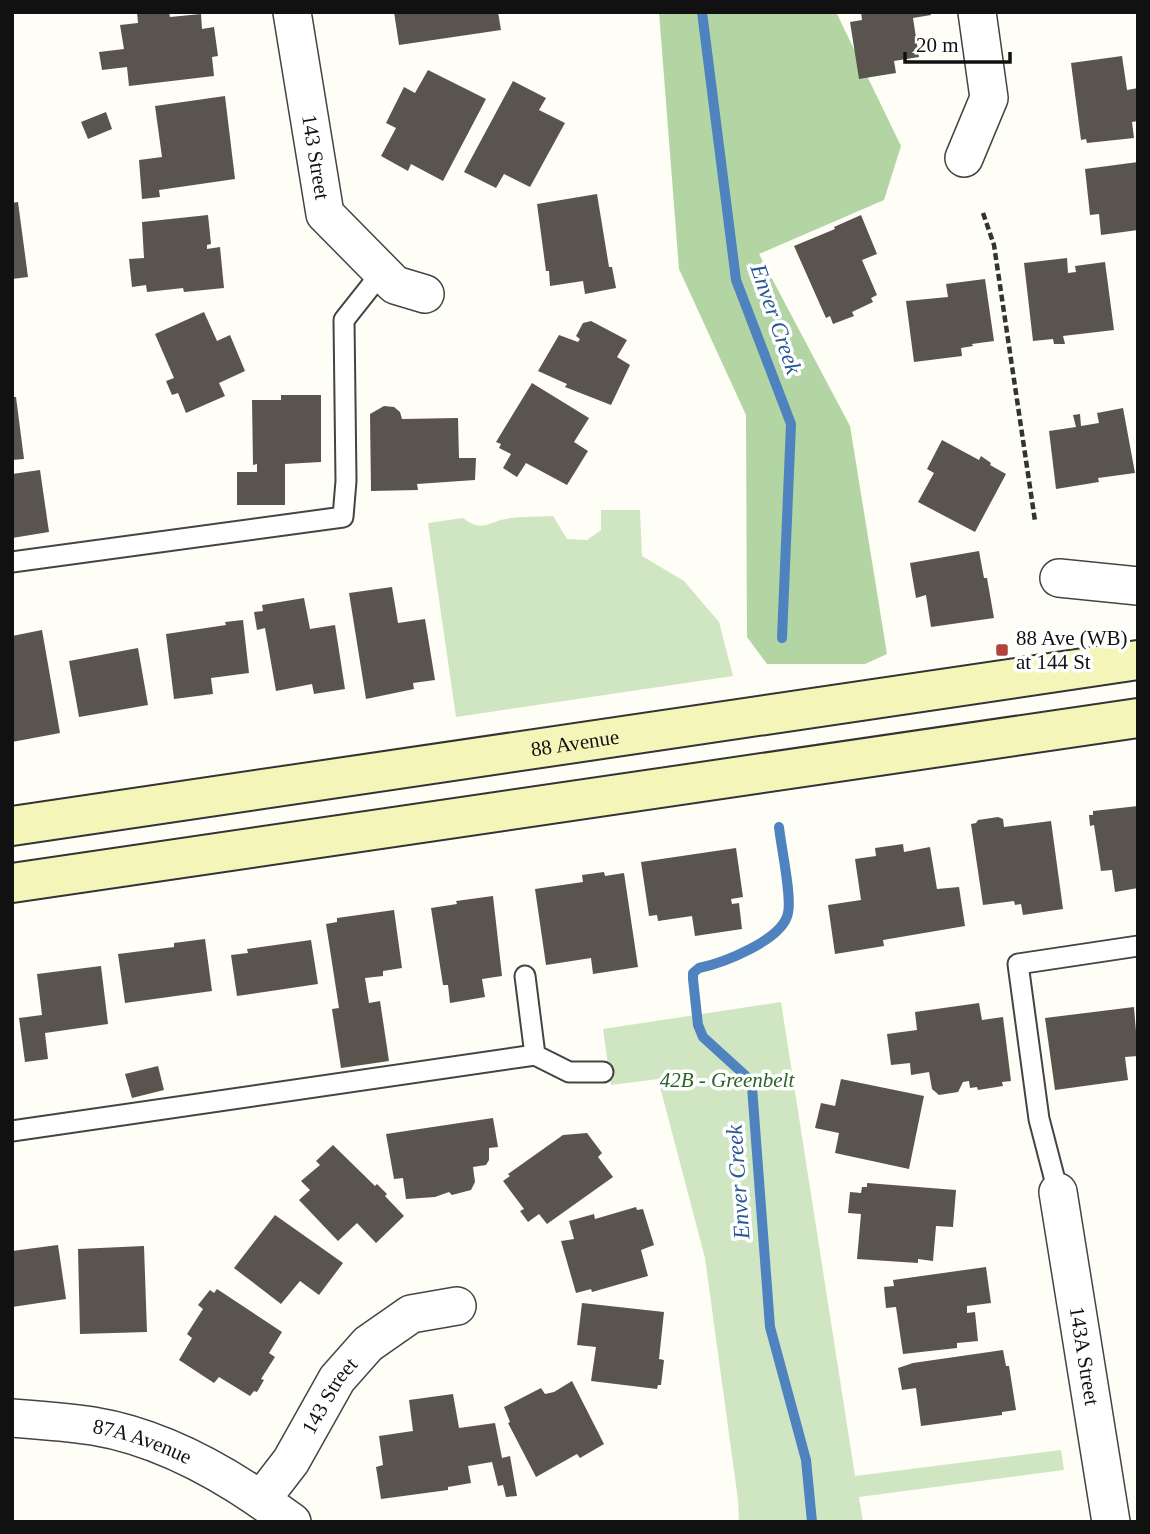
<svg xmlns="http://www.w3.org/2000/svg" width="1150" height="1534" font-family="'Times New Roman',serif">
	<rect width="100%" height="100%" fill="#fefdf6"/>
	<g fill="#d0e6c2">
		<path d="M601,510H640L642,556L684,581L719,622L733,676L456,717L428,523L463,518C483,533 487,522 506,519C521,516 537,517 553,516L567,539L587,540L601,530Z"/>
		<polygon points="781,1002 855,1476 1061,1450 1064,1470 859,1497 863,1522 739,1522 738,1500 705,1258 658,1079 611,1085 603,1029"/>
	</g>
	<polygon fill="#b3d5a3" points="659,12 836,12 901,146 884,200 759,254 850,426 887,654 865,664 767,664 747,637 746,415 679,269"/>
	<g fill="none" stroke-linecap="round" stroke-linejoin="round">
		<g stroke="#4f83bf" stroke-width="10">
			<polyline points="702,12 736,280 791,424 782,638"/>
			<path d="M779,827C781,847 792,896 788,913C783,940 723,963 699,968L693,973V979L698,1025L703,1037L748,1078L752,1087L770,1327L806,1460L812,1522"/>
		</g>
	</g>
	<g fill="#59544e">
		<polygon points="137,12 169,12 170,17 201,14 202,29 214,27 218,56 212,57 214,76 129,86 127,67 102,70 99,52 124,49 120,25 138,23"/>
		<polygon points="394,12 498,12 501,30 399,45"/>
		<polygon points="861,12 930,12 931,15 913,18 919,57 894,61 896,73 859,79 850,22 862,20"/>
		<polygon points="1122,56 1127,90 1138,88 1138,121 1132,122 1134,138 1087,143 1086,139 1081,140 1071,63"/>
		<polygon points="428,70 486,99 443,181 411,164 408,171 381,156 396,128 386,123 404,87 415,93"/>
		<polygon points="513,81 546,98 539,110 565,123 530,187 504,174 496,188 464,172"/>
		<polygon points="225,96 235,179 159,190 160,197 142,199 139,160 162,157 155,106"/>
		<polygon points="106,112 112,129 88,139 81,122"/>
		<polygon points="1138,162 1138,230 1101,235 1099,214 1090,215 1085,169"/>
		<polygon points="597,194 609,267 612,267 616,288 585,294 583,281 550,286 549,271 546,271 537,204"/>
		<polygon points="18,202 28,277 12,279 12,203"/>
		<polygon points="208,215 211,244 207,245 207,249 220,247 224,288 184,292 183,288 147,292 146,285 132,287 129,259 144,258 142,222"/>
		<polygon points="861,215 877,254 862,260 877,295 871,298 873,302 852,312 854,316 833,324 830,316 826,318 794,246 835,229 834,227"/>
		<polygon points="1067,258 1068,273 1076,272 1075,266 1105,262 1114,330 1063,336 1065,344 1054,344 1053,339 1033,341 1024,263"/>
		<polygon points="985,279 994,341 972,344 973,346 961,348 962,356 914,362 906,301 948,297 946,284"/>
		<polygon points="204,312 217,341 230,335 245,371 219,383 225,396 186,413 178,393 172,395 166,381 174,378 155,334"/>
		<polygon points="591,321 627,340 617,357 630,365 611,405 565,387 567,384 538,371 559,335 578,342 580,339 576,336 583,323"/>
		<polygon points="532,383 589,418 574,442 588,451 567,485 526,463 517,477 503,468 511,454 499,448 501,444 496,442"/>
		<polygon points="281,395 321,395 321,462 285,464 285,505 237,505 237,472 257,472 257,464 253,465 252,400 281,400"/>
		<polygon points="12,397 16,397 24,459 12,460"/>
		<polygon points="384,406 394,407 400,412 402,419 458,418 459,458 476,458 475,480 417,484 418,490 371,491 370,414"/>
		<polygon points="1123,408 1135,473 1098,478 1099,482 1056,489 1049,431 1076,427 1073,415 1080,414 1081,426 1099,423 1097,413"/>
		<polygon points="942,440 979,460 981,456 991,463 990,465 1006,474 975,532 918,502 934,473 927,469"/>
		<polygon points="40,470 49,532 12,538 12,474"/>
		<polygon points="979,551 984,578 987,578 994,618 931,627 926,595 916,598 910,563"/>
		<polygon points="392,587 398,623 425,619 435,680 413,683 414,689 366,699 349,593"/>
		<polygon points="304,598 310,629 335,625 345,689 314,694 312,684 276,691 265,628 257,630 254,612 263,611 262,605"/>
		<polygon points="243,620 249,673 211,678 213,694 174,699 166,634 226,625 225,622"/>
		<polygon points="42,630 60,733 12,742 12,636"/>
		<polygon points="138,648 148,705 79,717 69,661"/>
		<polygon points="1138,806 1138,888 1115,892 1112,870 1101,871 1094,825 1090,826 1089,815 1093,815 1093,811"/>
		<polygon points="998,817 1003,819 1004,827 1051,821 1063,909 1023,915 1021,904 1015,905 1014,901 983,905 971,824 976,823 978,820"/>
		<polygon points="903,844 904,852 930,847 937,889 959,887 965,926 883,940 884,946 835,954 828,905 861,900 855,859 876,856 875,848"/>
		<polygon points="736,848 743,897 731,899 732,904 739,903 742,929 695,936 692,916 658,921 657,915 649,916 641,862"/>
		<polygon points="604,872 605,876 624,873 638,967 593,974 591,958 546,965 535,889 583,882 582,875"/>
		<polygon points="493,896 502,976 482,979 485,997 450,1003 448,985 443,985 431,908 457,904 456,901"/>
		<polygon points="394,910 402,968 383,971 383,976 365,978 369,1003 380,1001 389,1061 341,1068 332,1009 339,1008 326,924 337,922 337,918"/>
		<polygon points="205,939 212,991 125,1003 118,954 174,947 174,943"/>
		<polygon points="311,940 318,984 237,996 231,955 248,953 247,949"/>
		<polygon points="101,966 108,1024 45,1033 48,1059 25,1062 19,1018 42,1015 37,974"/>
		<polygon points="979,1003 982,1020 1003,1017 1011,1081 1002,1082 1003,1086 978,1090 977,1087 970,1088 969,1081 963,1082 958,1092 939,1095 932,1089 929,1072 911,1075 910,1063 891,1065 887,1034 917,1030 915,1012"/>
		<polygon points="1134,1007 1138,1056 1125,1057 1128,1080 1055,1090 1045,1018"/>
		<polygon points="158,1066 164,1090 132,1098 125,1074"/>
		<polygon points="841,1079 924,1096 909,1169 835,1153 839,1133 815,1128 821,1103 835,1106"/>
		<polygon points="493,1118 498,1147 489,1148 489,1160 486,1165 473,1167 475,1182 471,1190 452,1195 449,1192 435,1197 406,1199 403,1178 394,1179 386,1134"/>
		<polygon points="587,1133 602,1153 598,1157 613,1177 547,1224 539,1214 528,1222 520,1211 524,1209 503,1181 510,1176 508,1174 563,1135"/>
		<polygon points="333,1145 375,1186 377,1184 387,1194 385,1196 404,1216 376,1243 357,1223 338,1241 299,1200 310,1190 301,1181 320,1165 316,1161"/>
		<polygon points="867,1183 956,1190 953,1227 936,1226 933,1261 918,1259 918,1263 857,1259 861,1214 848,1213 850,1192 861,1193 862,1187 867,1187"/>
		<polygon points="636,1207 637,1210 643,1209 654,1245 641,1250 648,1276 592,1292 591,1289 576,1293 561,1241 574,1239 569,1221 594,1214 595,1219"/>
		<polygon points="275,1215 343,1263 319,1295 300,1281 281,1304 234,1268"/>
		<polygon points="58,1245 66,1299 12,1307 12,1251"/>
		<polygon points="144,1246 147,1332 80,1334 78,1249"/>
		<polygon points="986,1267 991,1303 967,1306 967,1313 975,1312 978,1341 957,1343 957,1348 903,1354 896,1307 886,1308 884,1287 894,1286 893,1280"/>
		<polygon points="217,1289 282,1332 269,1353 275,1357 261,1379 264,1380 257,1392 254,1391 250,1396 219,1377 214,1383 179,1360 192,1338 187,1334 203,1309 198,1305 210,1290 214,1293"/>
		<polygon points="582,1303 664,1312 659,1359 664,1360 661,1385 658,1385 657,1389 591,1381 596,1347 577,1345"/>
		<polygon points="1003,1350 1006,1366 1009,1366 1016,1410 1002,1412 1002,1415 921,1426 916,1388 902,1390 898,1368 913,1363"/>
		<polygon points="572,1381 604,1444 580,1458 577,1454 536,1477 508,1423 510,1422 504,1407 541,1388 545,1394 554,1392"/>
		<polygon points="453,1394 459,1428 495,1423 502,1458 510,1456 517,1496 506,1497 503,1485 498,1486 492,1462 468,1466 471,1483 448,1487 448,1490 381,1499 376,1467 383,1465 379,1436 413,1431 409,1400"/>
	</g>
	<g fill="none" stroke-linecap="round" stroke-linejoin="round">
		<defs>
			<g id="service">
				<polyline points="12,562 343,517 346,481 344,320 382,272"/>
				<polyline points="525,976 535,1055 569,1072 603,1072"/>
				<polyline points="12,1131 535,1055"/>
				<polyline points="1058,1192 1039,1119 1018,964 1138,946"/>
			</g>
			<g id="minor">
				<path id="s1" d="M292,12L325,214L395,285L425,294"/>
				<polyline points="964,158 989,98 977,12"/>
				<polyline points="1059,578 1138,586"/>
				<path id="s2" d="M1058,1192L1111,1522"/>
				<path id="s3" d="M12,1418C39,1420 67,1422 93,1426C154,1436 210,1465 261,1500"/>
				<path id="s4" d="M292,1522L261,1500L291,1461L337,1379L368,1344L411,1314L457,1306"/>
			</g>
			<g id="secondary">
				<path id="s5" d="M12,826L1138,660"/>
				<polyline points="12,883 1138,718"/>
			</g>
		</defs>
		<use href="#service" stroke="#444" stroke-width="23"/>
		<use href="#minor" stroke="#444" stroke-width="40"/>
		<use href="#secondary" stroke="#333" stroke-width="42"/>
		<polyline stroke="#333" stroke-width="4.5" stroke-dasharray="7 3.5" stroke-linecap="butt" points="983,213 994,245 1035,521"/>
		<use href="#service" stroke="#fff" stroke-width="19"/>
		<use href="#minor" stroke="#fff" stroke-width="37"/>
		<use href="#secondary" stroke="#f4f6b9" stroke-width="38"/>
	</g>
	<rect fill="#b24338" stroke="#fff" stroke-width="2.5" x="995" y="643" width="14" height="14" rx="3.5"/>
	<g text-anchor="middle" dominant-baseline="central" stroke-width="7" stroke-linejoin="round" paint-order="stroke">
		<g font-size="21" fill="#111" stroke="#fff">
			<text stroke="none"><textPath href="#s1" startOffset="147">143 Street</textPath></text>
			<text stroke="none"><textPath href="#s5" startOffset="569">88 Avenue</textPath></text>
			<text stroke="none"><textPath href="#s2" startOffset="166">143A Street</textPath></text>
			<text stroke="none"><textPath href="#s4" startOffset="163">143 Street</textPath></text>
			<text stroke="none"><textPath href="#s3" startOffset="133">87A Avenue</textPath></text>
		</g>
		<g font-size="21" fill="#111" stroke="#fff" text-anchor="start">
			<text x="1016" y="638">88 Ave (WB)<tspan x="1016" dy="24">at 144 St</tspan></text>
		</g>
		<g font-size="21" font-style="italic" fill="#2c6228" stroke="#fff">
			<text x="727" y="1080">42B - Greenbelt</text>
		</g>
		<g font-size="23" font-style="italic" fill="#275696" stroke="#fff">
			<text transform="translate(776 319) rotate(71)">Enver Creek</text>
			<text transform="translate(738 1182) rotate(-94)">Enver Creek</text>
		</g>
	</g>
	<rect width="1150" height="1534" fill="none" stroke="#111111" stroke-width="28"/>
	<path d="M905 52v10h105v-10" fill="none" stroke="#111111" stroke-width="3.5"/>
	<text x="916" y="52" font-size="21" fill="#111111" stroke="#ffffff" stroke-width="5" paint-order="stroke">20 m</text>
</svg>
